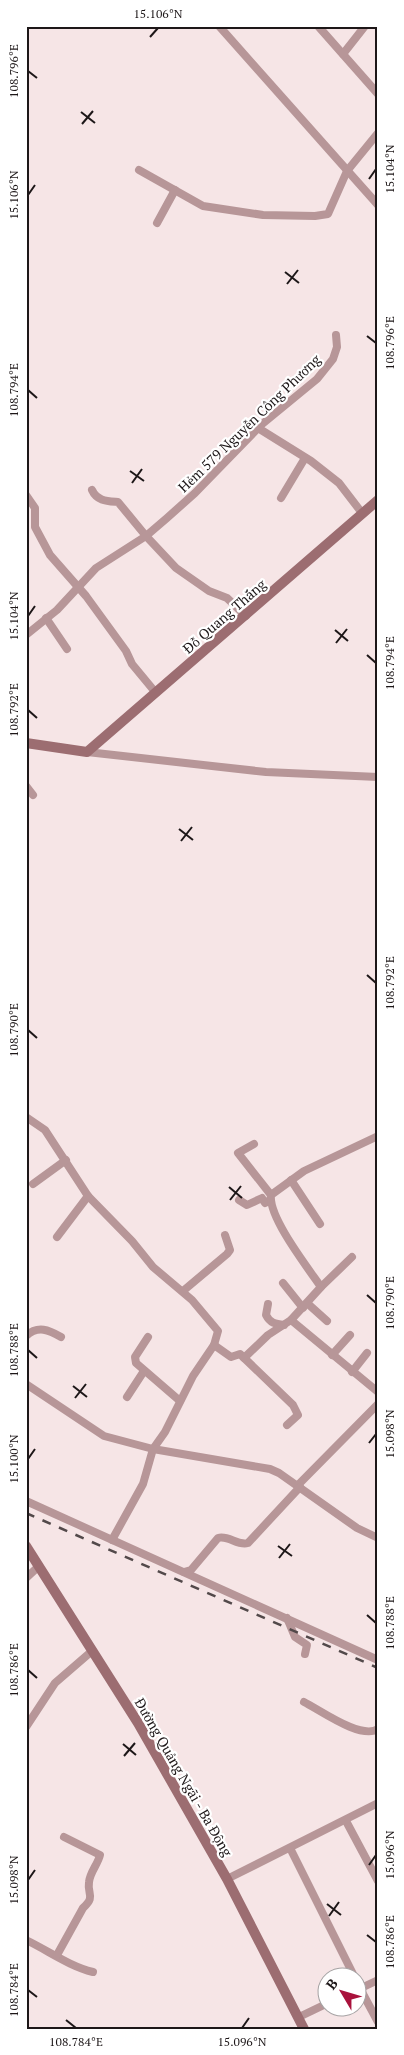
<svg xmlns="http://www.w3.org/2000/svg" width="404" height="2055" font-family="'PT Serif',serif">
	<rect width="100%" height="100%" fill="#f6e5e6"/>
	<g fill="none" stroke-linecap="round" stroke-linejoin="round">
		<g stroke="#b79698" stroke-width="8">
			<polyline points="219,26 378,205"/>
			<polyline points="318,26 378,94"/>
			<polyline points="343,54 365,26"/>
			<polyline points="139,170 203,206 263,215 315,216 328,214 347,171 378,133"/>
			<polyline points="157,223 175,190"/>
			<polyline points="258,428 311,461 339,483 362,513"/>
			<path d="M92,490C97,501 107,501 118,502L146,536L176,568L209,591L227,598L246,616"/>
			<polyline points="26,495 35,508 35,527 50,555 86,596 126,651 132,664 156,693"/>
			<polyline points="281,498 305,458"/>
			<polyline points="46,618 67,649"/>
			<polyline points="26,635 57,610 96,568 146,536 167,518 195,493 261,425 317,379 333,359 337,347 336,335"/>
			<polyline points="87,752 266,772 378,777"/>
			<polyline points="26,786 33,795"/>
			<polyline points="26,1117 45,1130 88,1196 132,1241 153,1267 192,1300 218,1331 214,1345 193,1376 165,1432 153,1449 143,1484 112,1540"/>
			<polyline points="254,1144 238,1153 271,1195"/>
			<polyline points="291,1180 320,1224"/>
			<polyline points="33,1184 66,1160"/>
			<polyline points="239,1200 247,1205 262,1198 265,1203 270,1200"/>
			<polyline points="57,1237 88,1196"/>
			<polyline points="283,1283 303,1308"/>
			<polyline points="321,1287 352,1257"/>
			<polyline points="183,1291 227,1254 230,1250 225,1235"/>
			<polyline points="307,1303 327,1321"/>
			<path d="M268,1304L266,1315C270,1323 275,1324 284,1325"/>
			<polyline points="291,1320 378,1392"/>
			<path d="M26,1336C38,1325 49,1330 61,1337"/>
			<polyline points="148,1337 135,1357 136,1363 180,1401"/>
			<polyline points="214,1345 231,1357 240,1354 293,1405 298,1415 287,1425"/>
			<polyline points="332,1355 350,1335"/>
			<path d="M244,1358L268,1335L291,1320L321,1287C308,1268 268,1217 271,1195L304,1171L378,1136"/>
			<polyline points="352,1372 367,1353"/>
			<polyline points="26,1384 104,1436 153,1449 270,1469 279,1473 357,1528 378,1538"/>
			<polyline points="127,1397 144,1371"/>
			<polyline points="298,1485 378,1404"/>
			<polyline points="26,1501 378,1660"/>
			<path d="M184,1572L191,1570L218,1538C229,1535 237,1546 248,1543L300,1487"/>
			<polyline points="26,1578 38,1567"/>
			<polyline points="287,1618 295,1637 307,1645 305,1654"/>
			<path d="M304,1702C320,1710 361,1740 378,1729"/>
			<polyline points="26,1727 55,1683 92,1651"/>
			<polyline points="346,1821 378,1881"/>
			<polyline points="290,1848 355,1978"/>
			<polyline points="227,1879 378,1803"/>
			<path d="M26,1940C49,1951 69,1966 93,1972"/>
			<path d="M57,1955L83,1908C96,1896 87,1895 89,1882C90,1872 98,1864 100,1855L64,1837"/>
			<polyline points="356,1981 378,2022"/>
			<polyline points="357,1990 378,1980"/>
			<polyline points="299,2017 326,2004"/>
		</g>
		<g stroke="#9c6d71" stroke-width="10">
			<polyline points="26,743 87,752 378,500"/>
			<polyline points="26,1546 138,1723 227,1879 304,2029"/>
		</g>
		<polyline stroke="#52494a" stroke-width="2.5" stroke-dasharray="9 9" stroke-linecap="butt" points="26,1513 378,1668"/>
	</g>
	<path fill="none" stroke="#1d1718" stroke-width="2" d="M150,37L158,28M28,71L37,78M81,112L95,123M82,124L93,111M369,179L376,169M28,195L35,185M285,272L299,283M287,284L298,270M367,336L376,343M28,390L37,398M130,471L144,481M132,483L142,469M28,616L35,606M335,630L348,641M336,643L347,629M367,655L376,663M28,710L37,718M179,829L193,840M181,841L192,827M367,975L376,983M28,1030L37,1038M229,1187L242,1198M230,1200L241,1186M367,1295L376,1303M28,1350L37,1358M73,1386L87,1397M75,1398L86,1384M369,1443L376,1434M28,1459L35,1449M278,1546L292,1556M279,1558L290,1544M367,1615L376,1623M28,1670L37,1678M123,1744L136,1755M124,1756L135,1743M369,1865L376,1855M28,1880L35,1870M327,1904L341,1915M329,1916L339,1902M367,1935L376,1942M28,1990L37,1997M66,2020L76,2028M242,2028L249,2018"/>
	<g text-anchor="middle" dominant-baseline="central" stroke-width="4.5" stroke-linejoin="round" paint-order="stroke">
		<g font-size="14" fill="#1d1718" stroke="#fff">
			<text transform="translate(249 423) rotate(-44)">Hẻm 579 Nguyễn Công Phương</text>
			<text transform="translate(224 616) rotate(-41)">Đỗ Quang Thắng</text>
			<text transform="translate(184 1777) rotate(60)">Đường Quảng Ngãi - Ba Động</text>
		</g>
	</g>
	<rect width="404" height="2055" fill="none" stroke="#ffffff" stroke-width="55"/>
	<g transform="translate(342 1992) rotate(308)"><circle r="24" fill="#ffffff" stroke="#a5a2a3"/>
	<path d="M0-4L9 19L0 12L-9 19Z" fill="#a9123c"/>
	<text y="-8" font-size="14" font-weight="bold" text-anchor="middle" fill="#1d1718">B</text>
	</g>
	<rect x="28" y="28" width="348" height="2000" fill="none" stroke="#1d1718" stroke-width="2"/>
	<g font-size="12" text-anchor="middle" fill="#1d1718">
		<text x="158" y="18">15.106°N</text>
		<text transform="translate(14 71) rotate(-90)" y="4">108.796°E</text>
		<text transform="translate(390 169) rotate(-90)" y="4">15.104°N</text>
		<text transform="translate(14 195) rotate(-90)" y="4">15.106°N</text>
		<text transform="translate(390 343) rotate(-90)" y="4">108.796°E</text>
		<text transform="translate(14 390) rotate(-90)" y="4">108.794°E</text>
		<text transform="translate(14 616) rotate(-90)" y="4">15.104°N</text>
		<text transform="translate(390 663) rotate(-90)" y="4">108.794°E</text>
		<text transform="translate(14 710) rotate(-90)" y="4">108.792°E</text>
		<text transform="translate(390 983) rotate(-90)" y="4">108.792°E</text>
		<text transform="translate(14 1030) rotate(-90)" y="4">108.790°E</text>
		<text transform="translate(390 1303) rotate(-90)" y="4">108.790°E</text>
		<text transform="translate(14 1350) rotate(-90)" y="4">108.788°E</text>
		<text transform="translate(390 1434) rotate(-90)" y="4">15.098°N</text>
		<text transform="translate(14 1459) rotate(-90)" y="4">15.100°N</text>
		<text transform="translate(390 1623) rotate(-90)" y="4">108.788°E</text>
		<text transform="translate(14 1670) rotate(-90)" y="4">108.786°E</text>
		<text transform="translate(390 1855) rotate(-90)" y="4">15.096°N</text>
		<text transform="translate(14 1880) rotate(-90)" y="4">15.098°N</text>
		<text transform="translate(390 1942) rotate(-90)" y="4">108.786°E</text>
		<text transform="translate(14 1990) rotate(-90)" y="4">108.784°E</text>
		<text x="76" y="2046">108.784°E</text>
		<text x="242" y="2046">15.096°N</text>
	</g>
</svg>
